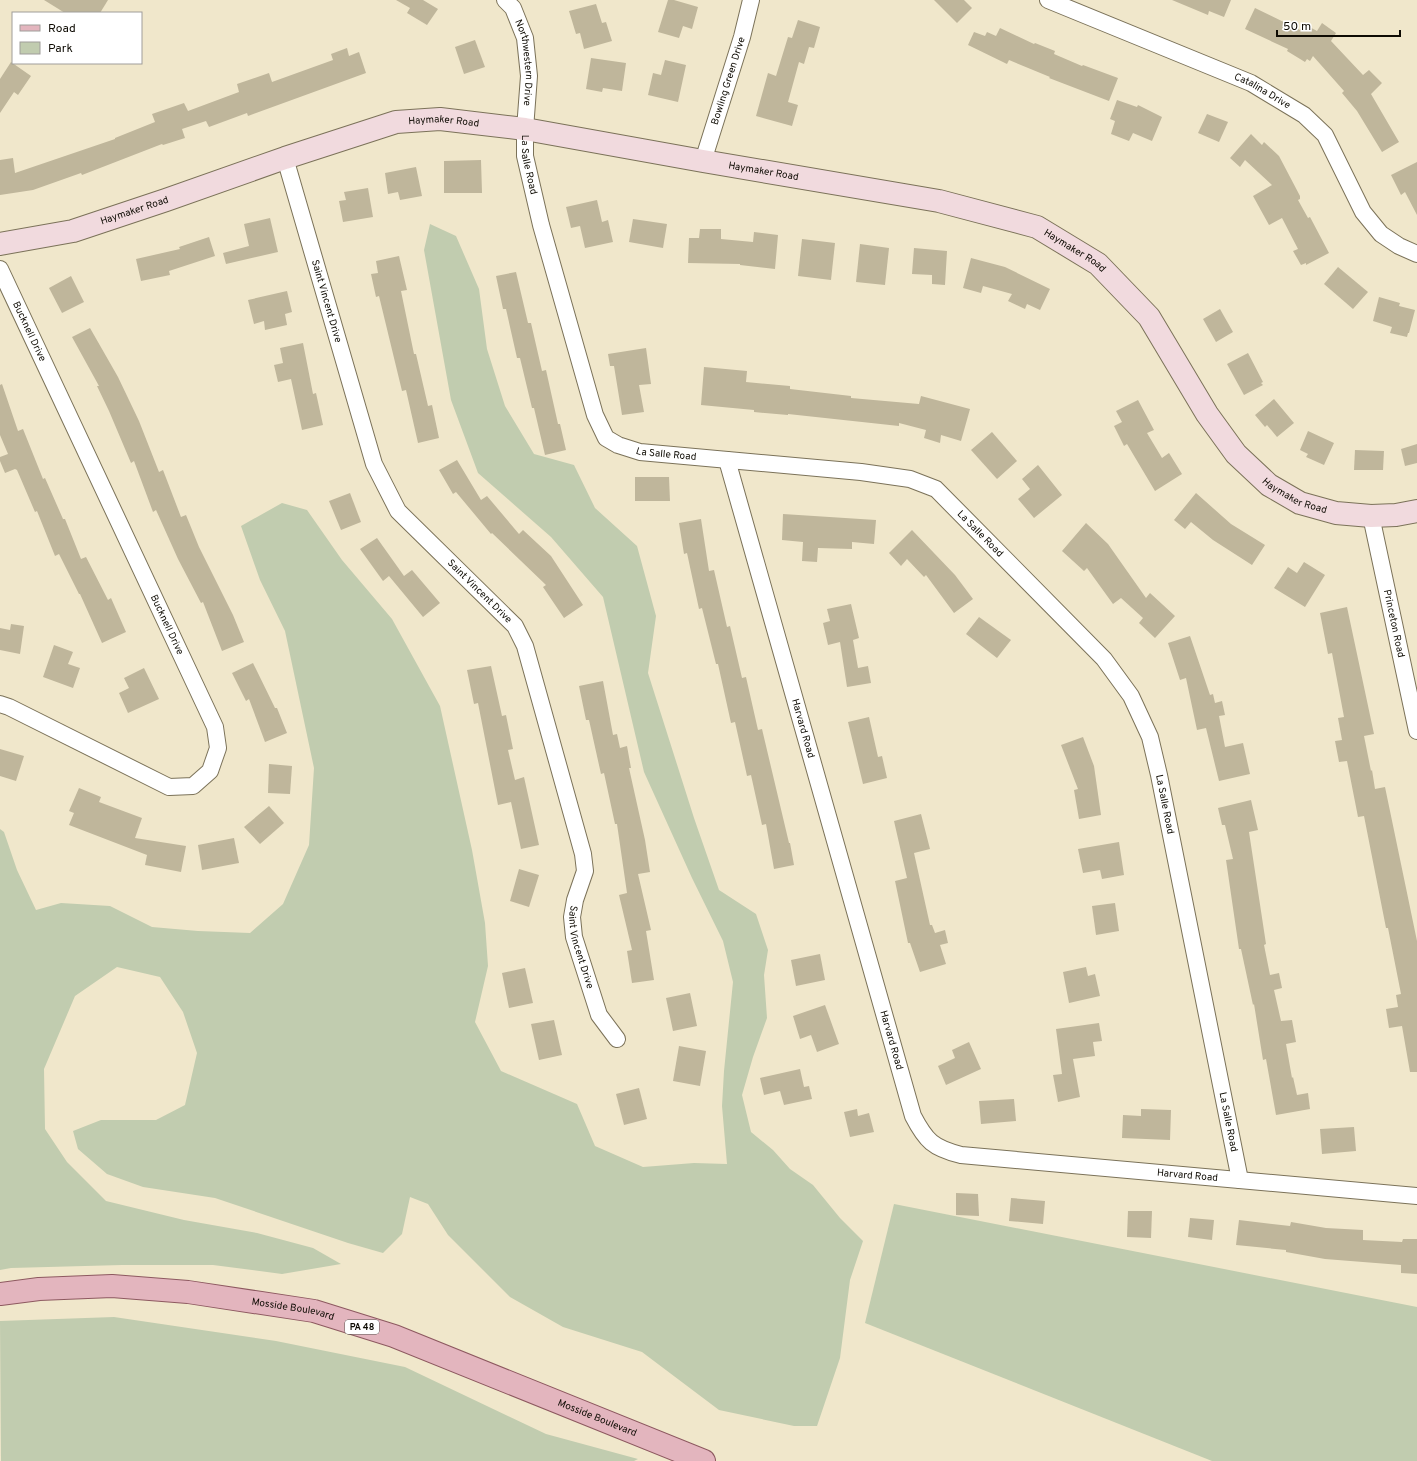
<svg xmlns="http://www.w3.org/2000/svg" width="1417" height="1461" font-family="Overpass,sans-serif">
	<rect width="100%" height="100%" fill="#f0e7cb"/>
	<g fill="#c1ccaf">
		<polygon points="430,224 456,236 479,289 487,349 505,406 534,454 574,465 595,508 637,546 656,616 648,673 694,818 719,890 756,914 768,950 764,975 767,1018 753,1057 742,1095 751,1132 773,1150 790,1169 813,1185 840,1218 863,1241 850,1280 840,1358 817,1426 794,1426 719,1410 642,1352 563,1327 510,1297 448,1235 428,1204 410,1197 402,1234 383,1253 348,1243 215,1198 143,1187 107,1174 78,1149 73,1131 101,1120 156,1120 185,1105 197,1053 183,1012 160,977 117,967 75,996 44,1069 45,1129 67,1162 106,1201 184,1220 257,1233 313,1248 341,1264 282,1274 213,1265 122,1265 11,1268 0,1270 0,829 4,832 17,870 36,910 61,903 110,906 152,927 198,931 250,933 283,904 309,845 314,768 285,631 260,580 241,526 282,503 307,510 342,560 392,619 440,706 472,850 485,923 488,966 475,1022 501,1071 577,1104 595,1146 643,1167 694,1163 727,1164 722,1106 724,1071 733,982 723,941 692,878 644,772 603,597 551,537 478,473 451,400 424,250"/>
		<polygon points="894,1204 1417,1307 1417,1461 1212,1461 865,1323"/>
		<polygon points="114,1317 276,1341 405,1367 546,1434 638,1459 634,1461 1,1461 0,1321"/>
	</g>
	<g fill="#bfb69b">
		<polygon points="44,0 108,0 100,13 65,13"/>
		<polygon points="396,0 423,0 438,9 427,25 407,13 410,8"/>
		<polygon points="668,0 674,0 698,7 692,29 683,26 679,38 658,32"/>
		<polygon points="934,0 964,0 972,8 957,23"/>
		<polygon points="1172,0 1231,0 1224,17 1209,11 1208,15"/>
		<polygon points="596,4 602,23 606,22 612,41 584,49 580,33 576,34 569,11"/>
		<polygon points="1255,8 1300,30 1304,24 1317,31 1322,23 1336,33 1331,41 1363,75 1369,70 1382,83 1371,94 1399,142 1382,152 1357,111 1342,93 1344,91 1313,56 1310,61 1307,59 1305,62 1287,51 1288,49 1245,29"/>
		<polygon points="798,20 820,27 814,48 809,47 804,64 799,62 788,102 798,105 792,126 756,116 768,73 776,76 788,37 792,38"/>
		<polygon points="1000,28 1034,44 1035,43 1055,51 1054,54 1082,66 1083,65 1118,78 1109,101 1049,78 1050,77 1009,60 1007,64 968,45 974,32 985,36 987,32 996,36"/>
		<polygon points="475,40 485,67 464,74 455,47"/>
		<polygon points="347,48 349,56 359,52 366,73 248,116 247,113 209,127 206,121 182,129 185,138 163,145 162,144 82,175 81,173 33,190 0,195 0,160 13,158 15,173 115,139 115,138 155,122 152,114 184,103 188,111 239,92 237,84 269,73 272,82 333,60 331,54"/>
		<polygon points="591,58 626,63 622,91 603,88 602,92 586,89"/>
		<polygon points="665,60 686,65 678,102 648,95 653,73 661,75"/>
		<polygon points="11,62 31,76 18,95 14,92 0,113 0,79"/>
		<polygon points="1117,100 1137,107 1138,105 1162,117 1152,141 1133,133 1129,141 1111,134 1115,121 1110,119"/>
		<polygon points="1207,114 1228,122 1219,142 1198,133"/>
		<polygon points="1251,134 1262,145 1264,142 1279,156 1300,196 1300,199 1298,200 1308,218 1310,217 1329,253 1306,265 1306,263 1301,265 1293,251 1298,249 1282,218 1269,225 1253,196 1272,185 1245,160 1240,167 1230,158"/>
		<polygon points="481,160 482,193 444,193 444,161"/>
		<polygon points="1417,162 1417,215 1405,192 1401,195 1391,175"/>
		<polygon points="416,167 422,196 400,200 398,192 388,194 385,173"/>
		<polygon points="368,188 373,217 343,222 339,201 346,200 344,192"/>
		<polygon points="597,200 602,222 608,220 613,242 585,248 580,226 571,228 566,207"/>
		<polygon points="270,218 278,252 226,264 223,253 249,246 244,224"/>
		<polygon points="633,219 667,224 663,248 629,242"/>
		<polygon points="700,229 721,229 721,239 753,242 754,232 778,235 775,269 740,265 740,264 688,263 689,238 699,238"/>
		<polygon points="209,237 215,256 169,271 170,275 141,281 136,259 180,249 179,247"/>
		<polygon points="802,239 835,243 831,280 798,276"/>
		<polygon points="860,244 889,248 885,285 856,282"/>
		<polygon points="914,248 947,251 945,285 932,284 932,275 912,274"/>
		<polygon points="399,256 407,290 401,291 414,354 416,354 428,406 432,405 439,438 418,443 406,390 402,391 379,296 376,297 371,274 378,273 376,261"/>
		<polygon points="971,258 1005,267 1050,289 1040,310 1027,304 1025,309 1008,301 1012,294 983,286 981,293 963,288"/>
		<polygon points="1338,267 1368,292 1353,309 1324,284"/>
		<polygon points="516,272 528,323 531,323 542,371 546,370 558,424 560,424 566,450 545,455 534,408 532,408 520,358 517,358 506,309 503,309 496,276"/>
		<polygon points="71,276 84,302 62,313 49,288"/>
		<polygon points="287,291 292,312 285,314 287,325 265,330 264,321 254,324 248,300"/>
		<polygon points="1379,297 1400,303 1399,306 1415,310 1409,333 1408,333 1407,337 1390,333 1392,327 1373,321"/>
		<polygon points="1220,309 1233,332 1216,342 1203,319"/>
		<polygon points="90,328 118,377 139,421 159,472 163,470 181,517 186,515 199,547 233,615 244,642 222,651 203,602 201,603 178,559 156,510 153,512 134,461 131,463 109,411 97,386 99,386 72,337"/>
		<polygon points="303,343 313,394 316,393 323,425 302,430 291,379 278,382 274,365 283,363 280,348"/>
		<polygon points="646,348 651,384 639,385 644,412 622,415 614,366 610,366 608,354"/>
		<polygon points="1248,353 1263,382 1261,383 1263,385 1244,395 1227,364"/>
		<polygon points="704,367 747,371 746,382 790,386 790,389 851,396 851,398 919,404 921,396 970,409 961,441 941,435 940,443 924,438 926,430 899,423 899,426 788,414 788,415 754,412 754,410 701,405"/>
		<polygon points="2,384 18,431 23,429 43,479 45,478 63,519 65,519 81,559 86,557 108,600 111,598 126,632 102,643 80,594 79,594 59,554 55,556 37,511 35,512 17,470 15,469 5,473 0,461 0,457 8,454 0,435 0,385"/>
		<polygon points="1274,399 1294,423 1277,437 1267,425 1265,427 1255,415"/>
		<polygon points="1138,400 1154,430 1147,433 1162,458 1169,453 1182,474 1155,491 1127,444 1124,446 1114,426 1122,422 1116,411"/>
		<polygon points="1308,431 1334,443 1324,465 1306,457 1308,454 1300,450"/>
		<polygon points="992,432 1017,461 997,479 971,450"/>
		<polygon points="1417,444 1417,463 1405,466 1401,449"/>
		<polygon points="1355,450 1384,451 1383,470 1354,470"/>
		<polygon points="457,460 481,500 487,496 519,534 523,530 551,556 583,605 564,618 543,587 546,585 492,533 491,534 456,492 453,494 439,470"/>
		<polygon points="1038,465 1062,495 1034,518 1018,499 1030,489 1022,479"/>
		<polygon points="635,477 669,477 670,501 635,501"/>
		<polygon points="350,493 361,522 341,530 329,501"/>
		<polygon points="1196,493 1231,524 1265,545 1252,565 1213,540 1191,522 1185,529 1174,520"/>
		<polygon points="783,514 876,520 874,544 852,542 852,549 818,548 817,562 802,561 803,542 782,540"/>
		<polygon points="701,519 709,571 714,570 727,627 730,626 742,678 746,677 758,730 762,729 789,843 790,843 794,865 774,869 766,824 762,825 751,775 747,776 735,722 731,723 718,664 716,664 702,608 699,609 687,553 684,554 679,523"/>
		<polygon points="1086,523 1108,544 1146,598 1150,593 1175,616 1155,638 1139,623 1143,618 1121,598 1113,604 1087,568 1084,571 1062,551"/>
		<polygon points="912,530 955,575 973,599 954,613 926,575 924,577 907,559 901,566 889,553"/>
		<polygon points="377,538 404,576 412,570 440,603 423,617 389,576 383,581 360,549"/>
		<polygon points="1304,562 1325,575 1305,607 1274,588 1288,567 1297,573"/>
		<polygon points="851,604 859,638 853,640 858,668 868,666 871,683 847,687 840,642 828,645 823,623 830,621 827,609"/>
		<polygon points="1347,607 1374,734 1364,736 1371,771 1372,770 1375,789 1385,787 1417,941 1417,1072 1410,1072 1402,1026 1389,1028 1386,1009 1398,1007 1396,995 1401,994 1388,928 1386,928 1364,816 1358,817 1347,761 1339,762 1335,741 1342,740 1338,718 1344,717 1332,653 1328,654 1320,613"/>
		<polygon points="979,617 1011,640 997,658 966,634"/>
		<polygon points="11,624 24,626 20,654 0,650 0,628 10,630"/>
		<polygon points="1190,636 1210,695 1213,694 1215,703 1222,701 1225,715 1219,716 1225,747 1243,743 1250,774 1219,781 1206,728 1197,730 1186,678 1180,680 1168,643"/>
		<polygon points="54,645 73,652 68,664 80,668 73,688 43,677"/>
		<polygon points="253,663 275,708 277,708 287,733 265,742 249,699 246,701 232,673"/>
		<polygon points="491,666 502,716 506,715 513,749 508,750 515,780 524,777 539,845 521,849 511,802 498,805 478,703 474,704 467,670"/>
		<polygon points="144,668 159,699 128,713 119,693 129,688 124,678"/>
		<polygon points="603,681 613,735 617,734 620,748 627,746 631,768 629,768 645,840 650,872 638,874 651,930 646,931 654,980 632,983 627,951 632,950 619,895 627,893 617,824 615,824 604,773 601,774 589,720 586,720 579,686"/>
		<polygon points="869,717 878,757 882,756 887,778 863,784 848,722"/>
		<polygon points="1083,737 1094,766 1101,815 1079,819 1074,790 1078,789 1061,745"/>
		<polygon points="0,749 24,756 16,781 0,776"/>
		<polygon points="269,764 292,766 290,794 268,793"/>
		<polygon points="79,788 101,797 99,802 142,818 135,838 186,846 181,872 145,865 147,855 69,825 74,813 69,811"/>
		<polygon points="1251,800 1258,830 1249,832 1266,944 1264,945 1270,975 1279,973 1282,988 1274,990 1281,1021 1292,1020 1296,1042 1286,1044 1292,1078 1293,1077 1297,1095 1308,1093 1310,1109 1276,1115 1266,1059 1263,1060 1254,1004 1253,1005 1241,949 1239,949 1226,860 1233,859 1225,825 1222,825 1218,808"/>
		<polygon points="269,806 284,823 260,844 244,827"/>
		<polygon points="921,814 930,849 914,853 930,925 932,925 935,933 945,930 948,943 940,945 946,964 920,972 910,943 908,943 895,881 907,878 894,821"/>
		<polygon points="234,838 239,863 202,870 198,845"/>
		<polygon points="1119,842 1124,875 1102,879 1100,870 1083,873 1078,849"/>
		<polygon points="519,869 539,875 529,907 510,901"/>
		<polygon points="1115,903 1119,931 1096,935 1092,906"/>
		<polygon points="820,954 825,980 796,986 791,960"/>
		<polygon points="1086,967 1088,976 1095,974 1100,996 1069,1003 1063,972"/>
		<polygon points="525,968 533,1003 509,1008 502,973"/>
		<polygon points="690,993 697,1026 673,1031 666,998"/>
		<polygon points="825,1005 839,1044 817,1052 811,1035 800,1039 793,1016"/>
		<polygon points="554,1020 562,1055 539,1060 531,1024"/>
		<polygon points="1099,1023 1102,1041 1093,1042 1095,1056 1073,1059 1080,1097 1058,1102 1053,1075 1062,1074 1056,1029"/>
		<polygon points="969,1042 981,1069 946,1085 938,1066 955,1058 952,1050"/>
		<polygon points="679,1046 706,1051 700,1086 673,1081"/>
		<polygon points="800,1069 804,1087 809,1086 812,1099 784,1105 780,1091 764,1095 760,1078"/>
		<polygon points="639,1088 647,1119 624,1125 616,1094"/>
		<polygon points="1014,1099 1016,1121 981,1124 979,1101"/>
		<polygon points="857,1109 858,1116 869,1113 874,1132 850,1137 844,1112"/>
		<polygon points="1141,1109 1171,1110 1170,1140 1122,1138 1123,1115 1141,1116"/>
		<polygon points="1354,1127 1356,1151 1322,1154 1320,1129"/>
		<polygon points="956,1193 978,1194 979,1216 956,1215"/>
		<polygon points="1011,1198 1045,1201 1043,1224 1009,1221"/>
		<polygon points="1128,1211 1152,1211 1151,1238 1127,1237"/>
		<polygon points="1190,1218 1214,1220 1212,1240 1188,1237"/>
		<polygon points="1239,1220 1290,1226 1291,1222 1326,1228 1363,1230 1363,1240 1402,1242 1403,1239 1417,1239 1417,1274 1401,1273 1401,1265 1325,1259 1286,1252 1286,1250 1236,1245"/>
	</g>
	<g fill="none" stroke-linecap="round" stroke-linejoin="round">
		<defs>
			<g id="minor">
				<path id="s1" d="M505,0L513,8L525,38L529,76L525,129V156L541,225L595,415L606,438L618,445L640,452L861,472L910,479L936,489L1104,659L1131,696L1150,737L1159,775L1240,1180"/>
				<path id="s2" d="M1048,0L1251,83L1304,115L1325,135L1363,212L1381,234L1399,246L1417,254"/>
				<path id="s3" d="M285,158L374,464L398,511L515,626L525,646L583,854L585,871L575,900L572,917L574,937L599,1015L617,1039"/>
				<path id="s4" d="M703,161L742,37L751,0"/>
				<path id="s5" d="M0,269L215,727L218,748L210,771L193,786L169,787L9,707L0,704"/>
				<path id="s6" d="M727,460L913,1116C926,1141 933,1148 961,1155L1417,1196"/>
				<path id="s7" d="M1371,516L1417,731"/>
			</g>
			<g id="secondary">
				<path id="s8" d="M0,244L73,231L166,200L285,158L396,122L440,119L525,129L703,161L939,201L1037,227L1098,264L1149,317L1207,414L1236,454L1269,485L1300,503L1336,513L1371,516L1396,515L1417,511"/>
			</g>
			<g id="primary">
				<path id="s9" d="M0,1294L39,1289L112,1286L188,1292L314,1311L394,1336L704,1461"/>
			</g>
		</defs>
		<use href="#minor" stroke="#7b7259" stroke-width="18"/>
		<use href="#secondary" stroke="#7b7259" stroke-width="24"/>
		<use href="#primary" stroke="#8d5960" stroke-width="24"/>
		<use href="#minor" stroke="#fff" stroke-width="16"/>
		<use href="#secondary" stroke="#f1dade" stroke-width="22"/>
		<use href="#primary" stroke="#e3b5be" stroke-width="22"/>
	</g>
	<g text-anchor="middle" dominant-baseline="central" stroke-width="3.5" stroke-linejoin="round" paint-order="stroke">
		<rect fill="#fff" stroke="#56544f" stroke-width="1" x="345" y="1320" width="34" height="14" rx="3"/>
		<g font-size="9" font-weight="bold" fill="#0e0b03">
			<text x="362" y="1327">PA 48</text>
		</g>
		<g font-size="10" fill="#0e0b03" stroke="#fff">
			<text stroke="none"><textPath href="#s1" startOffset="68">Northwestern Drive</textPath></text>
			<text stroke="none"><textPath href="#s4" startOffset="84">Bowling Green Drive</textPath></text>
			<text stroke="none"><textPath href="#s2" startOffset="233">Catalina Drive</textPath></text>
			<text stroke="none"><textPath href="#s8" startOffset="463">Haymaker Road</textPath></text>
			<text stroke="none"><textPath href="#s1" startOffset="171">La Salle Road</textPath></text>
			<text stroke="none"><textPath href="#s8" startOffset="787">Haymaker Road</textPath></text>
			<text stroke="none"><textPath href="#s8" startOffset="139">Haymaker Road</textPath></text>
			<text stroke="none"><textPath href="#s8" startOffset="1111">Haymaker Road</textPath></text>
			<text stroke="none"><textPath href="#s3" startOffset="149">Saint Vincent Drive</textPath></text>
			<text stroke="none"><textPath href="#s5" startOffset="69">Bucknell Drive</textPath></text>
			<text stroke="none"><textPath href="#s1" startOffset="519">La Salle Road</textPath></text>
			<text stroke="none"><textPath href="#s8" startOffset="1447">Haymaker Road</textPath></text>
			<text stroke="none"><textPath href="#s1" startOffset="855">La Salle Road</textPath></text>
			<text stroke="none"><textPath href="#s3" startOffset="486">Saint Vincent Drive</textPath></text>
			<text stroke="none"><textPath href="#s7" startOffset="110">Princeton Road</textPath></text>
			<text stroke="none"><textPath href="#s5" startOffset="393">Bucknell Drive</textPath></text>
			<text stroke="none"><textPath href="#s6" startOffset="279">Harvard Road</textPath></text>
			<text stroke="none"><textPath href="#s1" startOffset="1191">La Salle Road</textPath></text>
			<text stroke="none"><textPath href="#s3" startOffset="870">Saint Vincent Drive</textPath></text>
			<text stroke="none"><textPath href="#s6" startOffset="603">Harvard Road</textPath></text>
			<text stroke="none"><textPath href="#s1" startOffset="1515">La Salle Road</textPath></text>
			<text stroke="none"><textPath href="#s6" startOffset="974">Harvard Road</textPath></text>
			<text stroke="none"><textPath href="#s9" startOffset="295">Mosside Boulevard</textPath></text>
			<text stroke="none"><textPath href="#s9" startOffset="619">Mosside Boulevard</textPath></text>
		</g>
	</g>
	<rect x="12" y="12" width="130" height="52" fill="#ffffff" stroke="#9f9d9a"/>
	<rect x="20" y="25" width="20" height="6" fill="#e3b5be" stroke="#9f9d9a"/>
	<text x="48" y="32" font-size="12" fill="#0e0b03">Road</text>
	<rect x="20" y="42" width="20" height="12" fill="#c1ccaf" stroke="#9f9d9a"/>
	<text x="48" y="52" font-size="12" fill="#0e0b03">Park</text>
	<path d="M1277 30v6h123v-6" fill="none" stroke="#0e0b03" stroke-width="2"/>
	<text x="1283" y="30" font-size="12" fill="#0e0b03" stroke="#ffffff" stroke-width="3" paint-order="stroke">50 m</text>
</svg>
